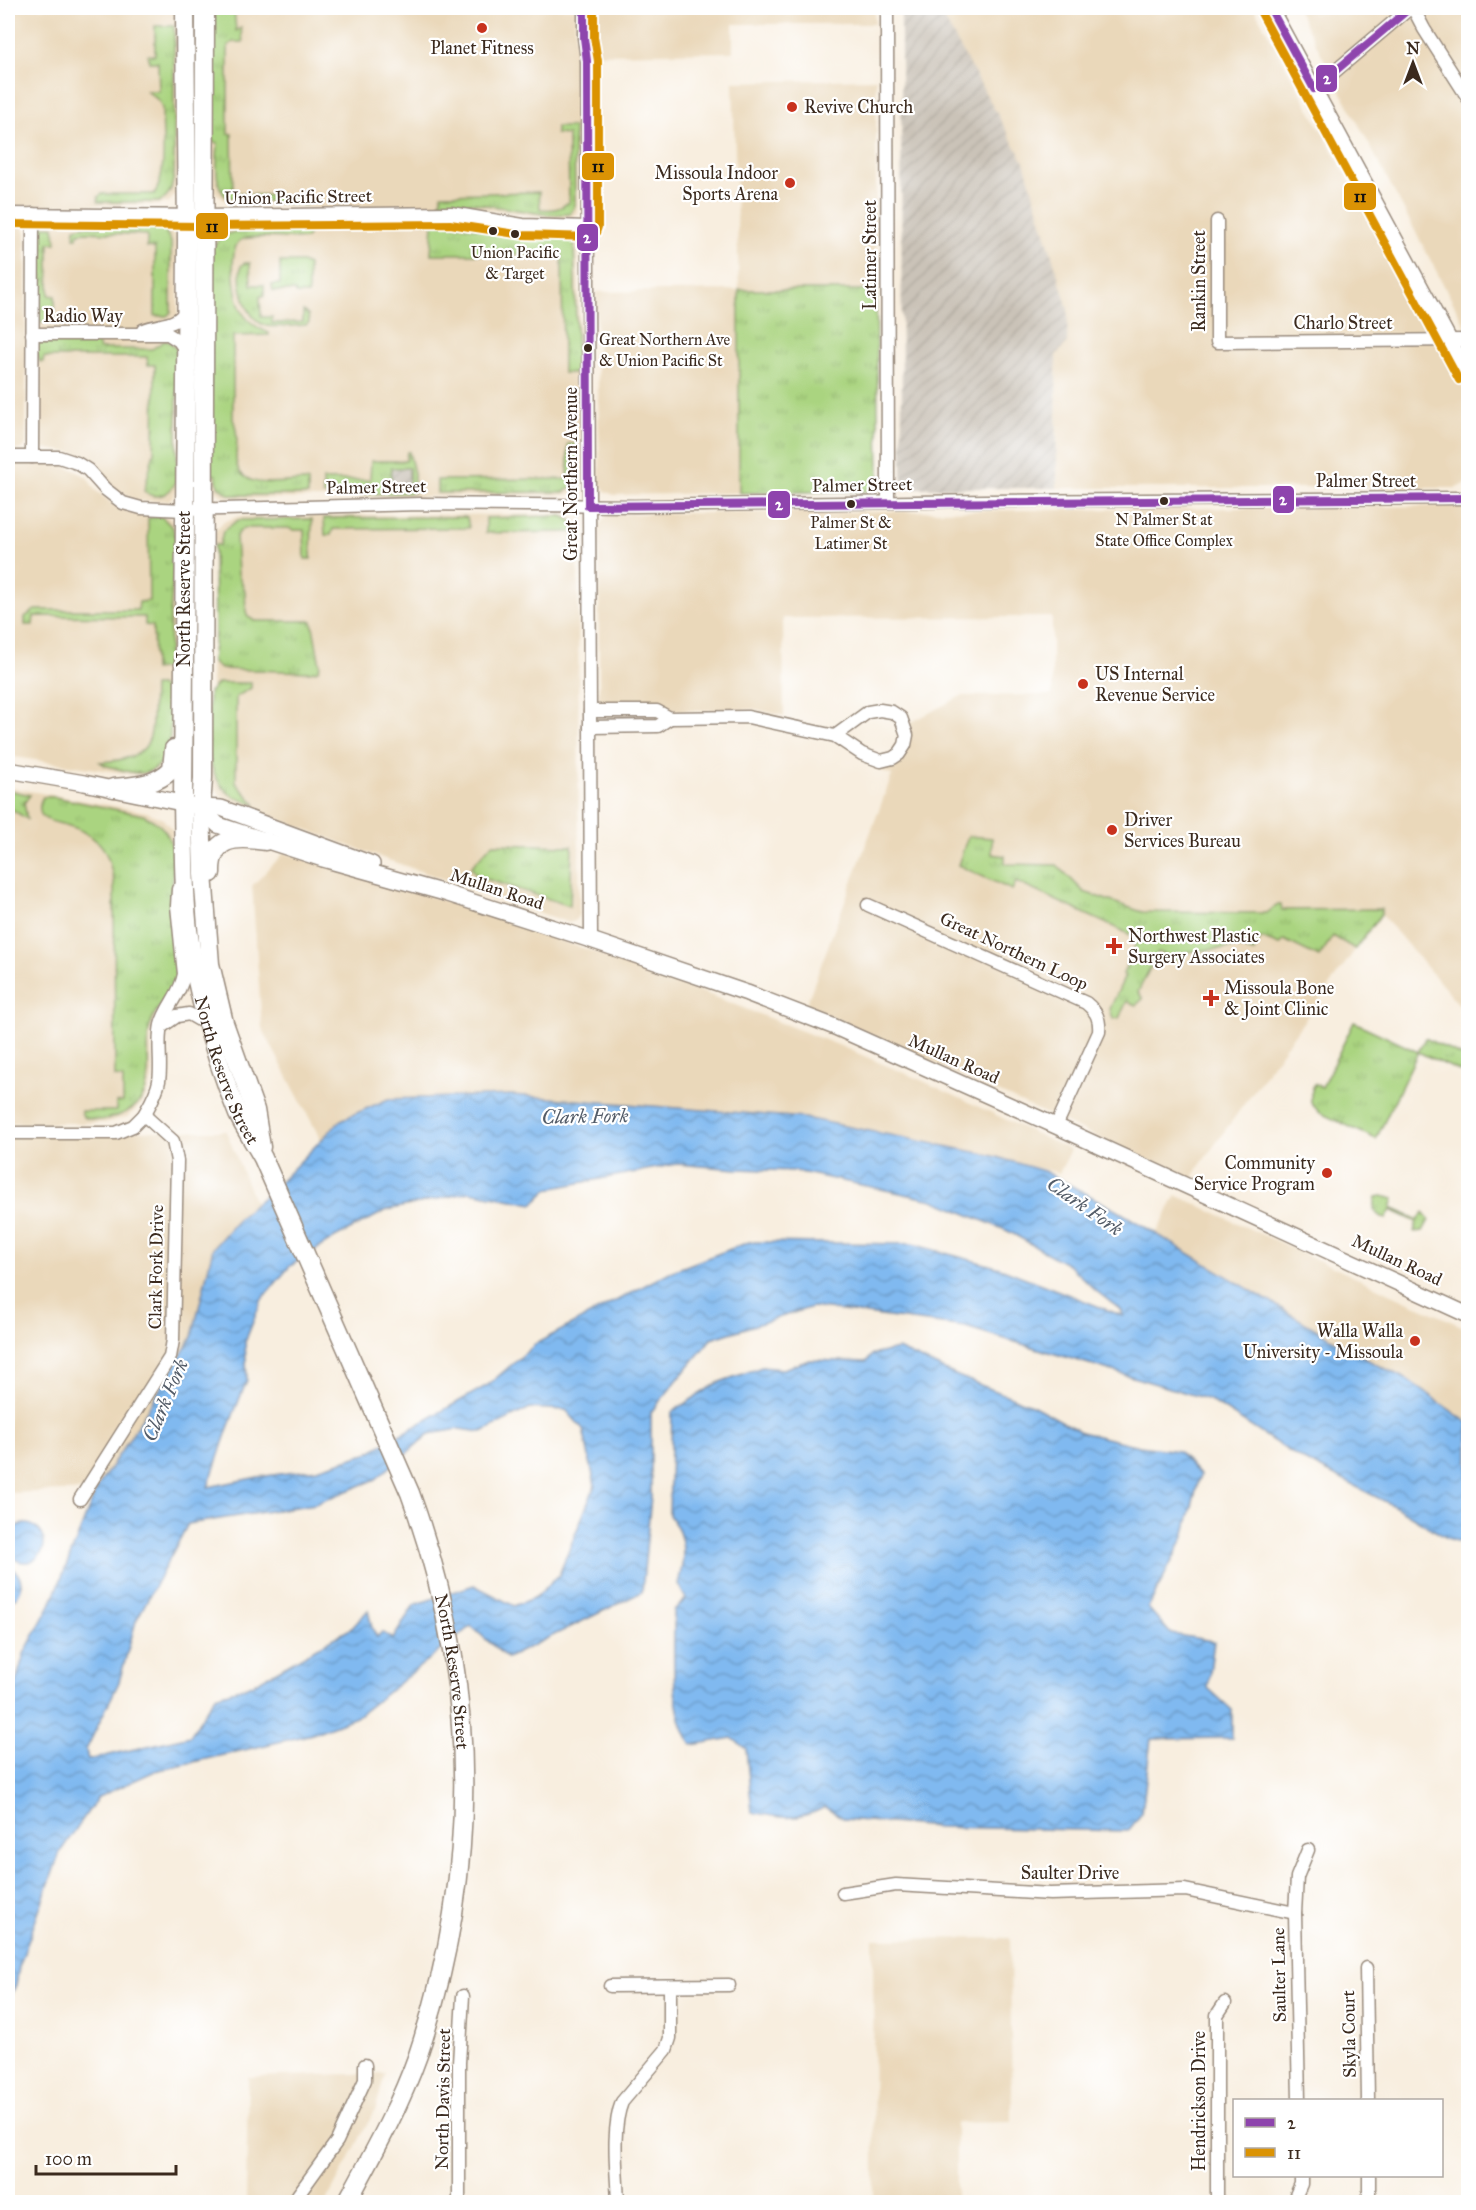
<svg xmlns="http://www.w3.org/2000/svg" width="1476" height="2210" font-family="'IM FELL Great Primer',serif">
	<defs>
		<pattern id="industrial-furrows" width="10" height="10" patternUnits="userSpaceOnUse" patternTransform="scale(1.5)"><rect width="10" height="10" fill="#cac3b8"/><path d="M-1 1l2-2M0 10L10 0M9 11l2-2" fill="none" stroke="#aea89e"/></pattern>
		<pattern id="grass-tufts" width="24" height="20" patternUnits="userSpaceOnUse" patternTransform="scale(1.5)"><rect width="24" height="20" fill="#aad480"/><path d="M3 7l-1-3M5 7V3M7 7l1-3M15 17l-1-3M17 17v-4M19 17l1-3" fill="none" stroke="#93b66e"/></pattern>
		<pattern id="water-waves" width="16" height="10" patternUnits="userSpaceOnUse" patternTransform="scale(1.5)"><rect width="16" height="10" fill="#80b9f0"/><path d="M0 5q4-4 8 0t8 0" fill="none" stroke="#6a97c2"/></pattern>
	</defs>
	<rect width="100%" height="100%" fill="#fff"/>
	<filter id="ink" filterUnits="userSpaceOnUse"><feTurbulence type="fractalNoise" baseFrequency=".0167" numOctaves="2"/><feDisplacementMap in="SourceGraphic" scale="12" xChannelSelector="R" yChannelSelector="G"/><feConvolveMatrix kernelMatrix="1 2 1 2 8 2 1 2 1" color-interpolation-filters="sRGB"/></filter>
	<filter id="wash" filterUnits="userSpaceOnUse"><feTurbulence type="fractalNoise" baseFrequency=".008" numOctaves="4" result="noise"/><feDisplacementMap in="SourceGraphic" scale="24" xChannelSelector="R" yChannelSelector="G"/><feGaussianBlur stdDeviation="1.35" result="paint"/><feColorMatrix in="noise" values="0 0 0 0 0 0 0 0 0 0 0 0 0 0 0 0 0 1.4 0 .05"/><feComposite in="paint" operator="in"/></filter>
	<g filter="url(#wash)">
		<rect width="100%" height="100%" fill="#f8eedf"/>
		<g fill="#ead8ba">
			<polygon points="8,8 179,8 178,185 176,193 169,202 158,205 8,206"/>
			<polygon points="213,8 575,8 577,213 571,218 556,219 451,205 321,208 226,201 212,190"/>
			<polygon points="593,8 874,8 875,24 733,24 733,52 593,54"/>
			<polygon points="937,8 1254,8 1468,396 1468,483 1456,488 1057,488 1056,355"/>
			<polygon points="1297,8 1468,8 1468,331 1467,329"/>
			<polygon points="876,79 876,290 739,290 739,493 614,495 605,491 600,483 596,292 739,290 733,82"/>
			<polygon points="455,222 526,233 570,234 575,237 578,242 581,478 580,485 574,492 567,495 234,499 222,496 215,490 210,479 211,242 214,234 230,229 263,229 301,223"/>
			<polygon points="8,223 18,223 26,232 26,444 24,448 19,450 8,450"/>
			<polygon points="162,223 170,225 178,241 179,482 174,495 168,501 136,501 113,488 98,472 78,454 37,447 38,230 42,224"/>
			<polygon points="8,461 61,463 87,477 95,490 117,507 136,514 158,514 169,517 176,524 178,531 172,749 166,767 143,776 8,756"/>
			<polygon points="1448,506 1468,508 1468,1015 1381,914 1198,1168 1192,1180 806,1005 892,775 873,768 884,766 910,731 910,723 961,696 1052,695 1052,617 783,618 784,716 754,709 673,711 665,709 612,706 603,703 599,698 599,527 603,519 609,514"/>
			<polygon points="567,514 578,523 579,914 575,921 569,923 371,854 221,797 213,786 209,767 212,655 215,636 214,540 216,530 223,522 239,516"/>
			<polygon points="8,787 147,812 163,819 173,831 173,910 178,962 177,978 159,1007 151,1032 152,1080 143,1103 127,1117 105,1123 8,1123"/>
			<polygon points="284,853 406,888 630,964 838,1045 923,1081 1071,1150 1059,1173 990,1155 341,1120 321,1140 262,1028 252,886"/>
			<polygon points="8,1131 226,1131 255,1203 239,1218 213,1248 192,1337 128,1441 97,1488 93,1490 8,1493"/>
			<polygon points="1176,1195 1468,1329 1468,1423 1408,1380 1364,1358 1156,1234"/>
			<polygon points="1010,1938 1012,2122 956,2123 956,2202 874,2202 873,1939"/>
			<polygon points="385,2073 376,2108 326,2202 246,2202 248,2077"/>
		</g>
		<g fill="url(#industrial-furrows)">
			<polygon points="901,8 938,8 1024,162 1068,309 1067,343 1056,355 1057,488 902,488"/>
			<rect x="391" y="468" width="18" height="21"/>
		</g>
		<g fill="url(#grass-tufts)" stroke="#727f4f" stroke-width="1.5" fill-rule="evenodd">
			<path d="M213,8H234L236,31L241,28L243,42H233L228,46V133L232,134L233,191L245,194L292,197L293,194L306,195V205L227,197C213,188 217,158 218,143L212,142Z"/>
			<path d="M155,26H174V174C172,187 171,195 159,202H98V197L102,194H154C168,176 162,130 162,108L159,101L147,91H159L158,62H149L148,55H155Z"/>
			<path d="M556,127H574L575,206L570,214L549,215L474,203H440L442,194L539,192L540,209C551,210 561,210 569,201L568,135L556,134Z"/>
			<path d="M301,223L306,224L308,236L305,239C292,239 249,234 241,240C227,248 235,297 241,310C247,322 257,328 269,333V335L233,336V419C238,431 237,444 236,457C236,493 282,481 306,481L308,482V495H230L218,486L216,475H210L211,244H216C225,226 251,233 268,230C279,229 290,225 301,223Z"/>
			<polygon points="443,223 526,235 571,237 574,240 577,373 563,373 562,254 431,254 433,224"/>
			<polygon points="42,226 54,226 56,243 49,243 49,295 55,296 55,320 51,322 39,322 35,313 38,230"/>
			<polygon points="83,226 158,226 165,230 171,242 171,312 167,316 155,316 155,248 147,247 147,235 86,232 78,233 77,238 74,238 75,228"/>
			<polygon points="280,262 302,262 308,265 308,294 296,294 295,291 273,291 272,285 280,284"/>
			<path d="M244,263H250L251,285H264V296H260L261,317H272V323L303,322V311L308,315L309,322L306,325C296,325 272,329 264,325C245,317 238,284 241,266Z"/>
			<polygon points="739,290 876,290 879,476 877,486 869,491 739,493"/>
			<path d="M41,341H97L100,349H152L164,341L170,342L177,350V475C176,491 158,503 144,491L154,452L155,365H148L147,357H44L43,362H40L37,355V345Z"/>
			<polygon points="568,444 577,444 578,479 576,484 564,492 437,493 437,480 568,479"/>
			<path d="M407,452H409L414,473V493L323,495V480H370L371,461H406ZM391,468H409V489H391Z"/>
			<polygon points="154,516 162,517 173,528 176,542 170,614 169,668 154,670 153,626 145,625 145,617 34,616 33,625 25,625 25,617 35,610 138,610 139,602 149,601 148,518"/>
			<polygon points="562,516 572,521 575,532 486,533 486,518"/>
			<polygon points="467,517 469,528 333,529 331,535 325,535 324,518"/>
			<polygon points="312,519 311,559 305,559 304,530 294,530 288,528 243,528 236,536 238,574 245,591 246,611 248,617 255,621 312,621 320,665 318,670 310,672 220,669 212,661 215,636 214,545 220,545 223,531 238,520"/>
			<path d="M218,683H251V688L236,697V783L256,805C248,802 237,799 230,794C200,771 209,724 209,692Z"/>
			<path d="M153,686H161L170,692C170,718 178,768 142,773C131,774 115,768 105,765L100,762C160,759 151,736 153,686Z"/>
			<polygon points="8,790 30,795 24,803 27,819 8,807"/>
			<path d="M43,797H54L143,815C158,822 168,830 172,847C177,864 170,891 171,910C172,925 180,967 177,978C172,996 153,1007 149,1030C144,1059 160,1099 122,1114C108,1120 98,1122 83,1117L81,1111H116V1103L123,1102V1078L115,1077L114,881C111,869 108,852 99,843C90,835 78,828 66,825C59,823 50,822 44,818C38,813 39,803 43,797Z"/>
			<polygon points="968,836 992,838 992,854 1005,856 1005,864 1057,865 1084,892 1142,912 1267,913 1278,904 1281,904 1282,910 1381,909 1381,914 1355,949 1333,936 1319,957 1284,940 1280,945 1261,938 1254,952 1238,947 1185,952 1181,961 1158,952 1138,992 1143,999 1136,1005 1127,1001 1119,1018 1113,1019 1110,1009 1125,976 1123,974 1138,938 1016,882 1012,890 958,865"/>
			<polygon points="492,844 572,846 570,906 477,876 471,867"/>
			<polygon points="1354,1022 1418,1052 1425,1038 1468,1059 1468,1075 1418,1052 1376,1139 1320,1113 1311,1103 1311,1094 1314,1084 1322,1087"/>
			<polygon points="1382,1196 1394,1199 1391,1208 1418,1220 1423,1213 1429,1220 1423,1231 1414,1232 1417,1222 1391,1210 1386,1219 1377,1214 1374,1209 1376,1197"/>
		</g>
		<g fill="url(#water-waves)" stroke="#5e7287" stroke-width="1.5" fill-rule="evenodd">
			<path d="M512,1095L805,1118L990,1155L1044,1171L1123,1214L1364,1358L1408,1380L1468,1423V1545L1447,1538L1396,1507L1298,1457L1210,1400L965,1327L812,1307L711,1339L651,1412V1496L642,1592L507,1658L471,1626L356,1717L312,1734L155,1771L98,1797L60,1852L19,1967L16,1985L8,2002V1709L24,1654L54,1597L97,1488L128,1441L192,1337L213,1248L239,1218L276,1186L341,1120L388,1099ZM677,1164L737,1169L795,1171L933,1200L1008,1231L1070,1266L1095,1290L1122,1311L1123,1316L1000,1268L912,1244L749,1242L670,1272L537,1343L488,1385L366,1454L317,1469L258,1477L208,1487L228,1428L247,1380L245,1342L262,1299L290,1266L331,1240L387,1210L470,1192L533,1204L548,1189ZM530,1408L566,1410L583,1429L595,1485L559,1575L536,1597L514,1606L474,1585L414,1605L393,1639L382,1632L377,1637L372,1628L368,1610L352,1628L252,1685L215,1696L190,1736L88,1760L86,1750L119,1682L136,1621L188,1524L315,1504L376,1479L429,1434L459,1429L482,1432Z"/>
			<path d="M898,1349L960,1377L1034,1406L1081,1432L1139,1446L1178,1451L1200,1475L1184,1537L1148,1608L1171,1634L1214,1641L1208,1688L1232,1710V1738L1151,1739L1142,1813L1128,1831L937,1827L845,1819L825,1807C798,1822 780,1818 752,1812L746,1749L732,1738L692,1745C668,1711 675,1651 674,1610L686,1599L678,1584C685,1557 687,1538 669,1515L672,1412L717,1383L762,1367L783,1369L810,1360L866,1362L872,1355Z"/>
			<circle cx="25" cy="1543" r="19"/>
			<path d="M8,1566C25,1574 26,1595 8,1602Z"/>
		</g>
	</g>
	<g filter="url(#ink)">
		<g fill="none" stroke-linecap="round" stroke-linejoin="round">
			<defs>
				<g id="minor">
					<polyline points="584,8 584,38 587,61 591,940"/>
					<polyline points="887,8 888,502"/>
					<polyline points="1413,8 1424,29 1468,98"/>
					<polyline points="1314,89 1410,8"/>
					<polyline points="8,214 204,216 451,213 523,225 587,227"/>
					<polyline points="1217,221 1217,342 1468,340"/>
					<path d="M143,330C160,323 176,327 186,310"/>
					<polyline points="32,334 168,334 179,341 185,350"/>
					<polyline points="8,457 59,457 77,463 88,470 105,489 123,503 141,508 184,510 421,504 635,506 986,501 1468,498"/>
					<polyline points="32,457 33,214"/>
					<polyline points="590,711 657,711 670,718 748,717 835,736 862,754 881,761 893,758 899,754 905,745 907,735 901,718 892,712 880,710 868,712 835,736"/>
					<polyline points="590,727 658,726 670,718"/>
					<path d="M868,905L1086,1003C1097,1012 1100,1019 1099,1032L1056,1126"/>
					<polyline points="161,1027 177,1016 189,1014 208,1025"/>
					<polyline points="8,1133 116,1133 133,1126 144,1115"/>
					<path d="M80,1499L170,1357L173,1340L177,1161L173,1141L144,1115C150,1104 157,1093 159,1081C162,1062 157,1044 161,1025C166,1006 181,994 184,974L177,906L178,889"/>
					<polyline points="843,1893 896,1885 1050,1894 1185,1890 1295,1913"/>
					<polyline points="1366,1968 1368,2100"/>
					<polyline points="610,1986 729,1985"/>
					<polyline points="1299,2100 1295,1913 1297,1877 1308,1850"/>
					<polyline points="1369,2176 1369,2202"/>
					<polyline points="298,2202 298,2195 337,2141 365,2080 365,2065"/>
					<polyline points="459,2202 459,2063 463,1996"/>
					<path d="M618,2202C617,2173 611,2129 622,2102L666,2050L670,2038V1986"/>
					<polyline points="1217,2202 1217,2015 1225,2003"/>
					<polyline points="1293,2202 1301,2184 1301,2176"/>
				</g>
				<g id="major">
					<polyline points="1270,8 1468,375"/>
					<polyline points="8,770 84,783 201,807 221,808 372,864"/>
					<polyline points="201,807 218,825 323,859 445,893 591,940 747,993 835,1027 1056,1126 1468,1315"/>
				</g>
				<g id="highway">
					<path id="s1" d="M185,8L187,240L183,802C184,845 183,888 188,930C197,993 214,1055 238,1114C245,1129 255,1143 263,1158L410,1493C478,1679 481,1867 418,2055C400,2106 373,2154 347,2202"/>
					<polyline points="205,8 203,778 201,807 203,874 210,964 224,1023 255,1110 261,1147"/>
					<path d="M113,788C135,786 155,786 172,769L174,749"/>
					<path d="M211,873C210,837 236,836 265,841"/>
				</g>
			</defs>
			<use href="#minor" stroke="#9a8c7e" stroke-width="15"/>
			<use href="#major" stroke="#9a8c7e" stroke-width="18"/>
			<use href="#highway" stroke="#9a8c7e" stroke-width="21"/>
			<use href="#minor" stroke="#fff" stroke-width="12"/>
			<use href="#major" stroke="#fff" stroke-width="15"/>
			<use href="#highway" stroke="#fff" stroke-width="18"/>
			<defs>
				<g id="bus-1">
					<polyline points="584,8 584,38 587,61 588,506 1468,498"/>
					<polyline points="1270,8 1314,89 1410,8"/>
				</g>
				<g id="bus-2">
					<polyline points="1261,13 1459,380"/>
					<polyline points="8,224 204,226 450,224 523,235 591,237 596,233 598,227 598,61 594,37 594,8"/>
				</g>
			</defs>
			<use href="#bus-1" stroke="#fff" stroke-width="12"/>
			<use href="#bus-2" stroke="#fff" stroke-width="12"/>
			<use href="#bus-1" stroke="#8e44ad" stroke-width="8"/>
			<use href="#bus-2" stroke="#db9304" stroke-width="8"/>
		</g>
	</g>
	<g fill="#c8321e" stroke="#fff" stroke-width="2">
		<circle cx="482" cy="28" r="6"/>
		<circle cx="792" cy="107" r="6"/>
		<circle cx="790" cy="183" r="6"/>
		<circle cx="1083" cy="684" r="6"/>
		<circle cx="1112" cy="830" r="6"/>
		<path d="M1111 937h6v6h6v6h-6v6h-6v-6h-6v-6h6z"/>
		<path d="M1208 989h6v6h6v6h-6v6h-6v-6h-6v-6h6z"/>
		<circle cx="1327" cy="1173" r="6"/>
		<circle cx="1415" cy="1341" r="6"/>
	</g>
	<g fill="#3b2a1e" stroke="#fff" stroke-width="2">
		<circle cx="493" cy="231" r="5"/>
		<circle cx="515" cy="234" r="5"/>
		<circle cx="588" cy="348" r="5"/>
		<circle cx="1164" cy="501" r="5"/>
		<circle cx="851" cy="504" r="5"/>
	</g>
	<g text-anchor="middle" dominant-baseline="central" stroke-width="4.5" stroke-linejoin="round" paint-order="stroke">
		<g font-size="16" fill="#3b2a1e" stroke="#fff">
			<text x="515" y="252">Union Pacific<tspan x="515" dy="21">&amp; Target</tspan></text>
			<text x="599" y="339" text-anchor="start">Great Northern Ave<tspan x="599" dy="21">&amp; Union Pacific St</tspan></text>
			<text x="1164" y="519">N Palmer St at<tspan x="1164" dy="21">State Office Complex</tspan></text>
			<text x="851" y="522">Palmer St &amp;<tspan x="851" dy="21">Latimer St</tspan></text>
		</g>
		<g font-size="18" fill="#3b2a1e" stroke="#fff" text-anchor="start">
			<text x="482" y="48" text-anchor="middle">Planet Fitness</text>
			<text x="804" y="107">Revive Church</text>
			<text x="778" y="173" text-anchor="end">Missoula Indoor<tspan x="778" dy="21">Sports Arena</tspan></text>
			<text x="1095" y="674">US Internal<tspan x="1095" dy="21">Revenue Service</tspan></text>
			<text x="1124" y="820">Driver<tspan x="1124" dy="21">Services Bureau</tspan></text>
			<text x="1128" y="936">Northwest Plastic<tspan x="1128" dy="21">Surgery Associates</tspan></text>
			<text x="1224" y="988">Missoula Bone<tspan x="1224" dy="21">&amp; Joint Clinic</tspan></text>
			<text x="1315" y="1163" text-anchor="end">Community<tspan x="1315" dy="21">Service Program</tspan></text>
			<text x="1403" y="1331" text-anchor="end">Walla Walla<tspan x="1403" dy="21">University - Missoula</tspan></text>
		</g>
		<g font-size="18" fill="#3b2a1e" stroke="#fff">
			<text transform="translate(298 197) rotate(-1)">Union Pacific Street</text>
			<text transform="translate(870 255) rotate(-90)">Latimer Street</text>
			<text transform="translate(1199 281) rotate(-90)">Rankin Street</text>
			<text x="83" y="316">Radio Way</text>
			<text x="1343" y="323">Charlo Street</text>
			<text transform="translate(571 474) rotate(-90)">Great Northern Avenue</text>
			<text x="1366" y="481">Palmer Street</text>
			<text transform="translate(862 485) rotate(-1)">Palmer Street</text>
			<text transform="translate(376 487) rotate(-1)">Palmer Street</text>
			<text transform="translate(184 589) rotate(-90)">North Reserve Street</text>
			<text transform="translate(497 889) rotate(18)">Mullan Road</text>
			<text transform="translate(1014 951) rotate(25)">Great Northern Loop</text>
			<text transform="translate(954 1059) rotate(24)">Mullan Road</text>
			<text stroke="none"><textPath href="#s1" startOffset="1068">North Reserve Street</textPath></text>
			<text transform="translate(1397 1260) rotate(25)">Mullan Road</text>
			<text transform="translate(156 1267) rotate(-89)">Clark Fork Drive</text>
			<text stroke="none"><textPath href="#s1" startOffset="1714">North Reserve Street</textPath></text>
			<text x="1070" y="1873">Saulter Drive</text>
			<text transform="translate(1279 1975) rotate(-91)">Saulter Lane</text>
			<text transform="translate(1349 2034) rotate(-91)">Skyla Court</text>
			<text transform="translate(443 2099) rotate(-89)">North Davis Street</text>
			<text transform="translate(1199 2101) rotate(-90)">Hendrickson Drive</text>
		</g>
		<g font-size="20" font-style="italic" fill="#535c68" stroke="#fff">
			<text transform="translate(585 1116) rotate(-1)">Clark Fork</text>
			<text transform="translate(1085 1206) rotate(35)">Clark Fork</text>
			<text transform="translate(165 1400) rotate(-67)">Clark Fork</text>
		</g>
	</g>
	<g stroke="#fff" stroke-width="2">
		<rect x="1315" y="64" width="23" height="29" rx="6" fill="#8e44ad"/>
		<rect x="581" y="152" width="34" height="29" rx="6" fill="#db9304"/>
		<rect x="1343" y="182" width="34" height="29" rx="6" fill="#db9304"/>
		<rect x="195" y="212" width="34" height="28" rx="6" fill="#db9304"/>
		<rect x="576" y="223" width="23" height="29" rx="6" fill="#8e44ad"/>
		<rect x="1272" y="485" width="23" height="29" rx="6" fill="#8e44ad"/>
		<rect x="767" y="490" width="24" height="29" rx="6" fill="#8e44ad"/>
	</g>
	<g font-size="16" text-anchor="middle" font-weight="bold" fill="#fff">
		<text x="1327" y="84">2</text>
		<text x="587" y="243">2</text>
		<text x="1283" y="505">2</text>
		<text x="779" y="510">2</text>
	</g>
	<g font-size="16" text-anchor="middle" font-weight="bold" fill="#111">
		<text x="598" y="172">11</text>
		<text x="1360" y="202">11</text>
		<text x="212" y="232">11</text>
	</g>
	<rect width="1476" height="2210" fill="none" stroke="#fff" stroke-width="30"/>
	<rect x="1233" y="2099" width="210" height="78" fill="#ffffff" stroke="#b1aaa5" stroke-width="1.5"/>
	<rect x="1245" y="2118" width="30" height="9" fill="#8e44ad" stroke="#b1aaa5" stroke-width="1.5"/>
	<text x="1287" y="2129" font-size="18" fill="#3b2a1e">2</text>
	<rect x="1245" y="2148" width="30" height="9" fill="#db9304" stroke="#b1aaa5" stroke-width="1.5"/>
	<text x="1287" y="2159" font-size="18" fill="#3b2a1e">11</text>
	<g transform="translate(1413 63)" stroke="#ffffff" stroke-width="4.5" paint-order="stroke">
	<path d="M0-4.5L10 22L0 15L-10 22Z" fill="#3b2a1e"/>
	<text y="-9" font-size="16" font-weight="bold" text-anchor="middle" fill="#3b2a1e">N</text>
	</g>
	<path d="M36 2165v9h140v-9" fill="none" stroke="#3b2a1e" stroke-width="3"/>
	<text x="45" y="2165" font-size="18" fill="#3b2a1e" stroke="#ffffff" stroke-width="4.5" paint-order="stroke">100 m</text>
</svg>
